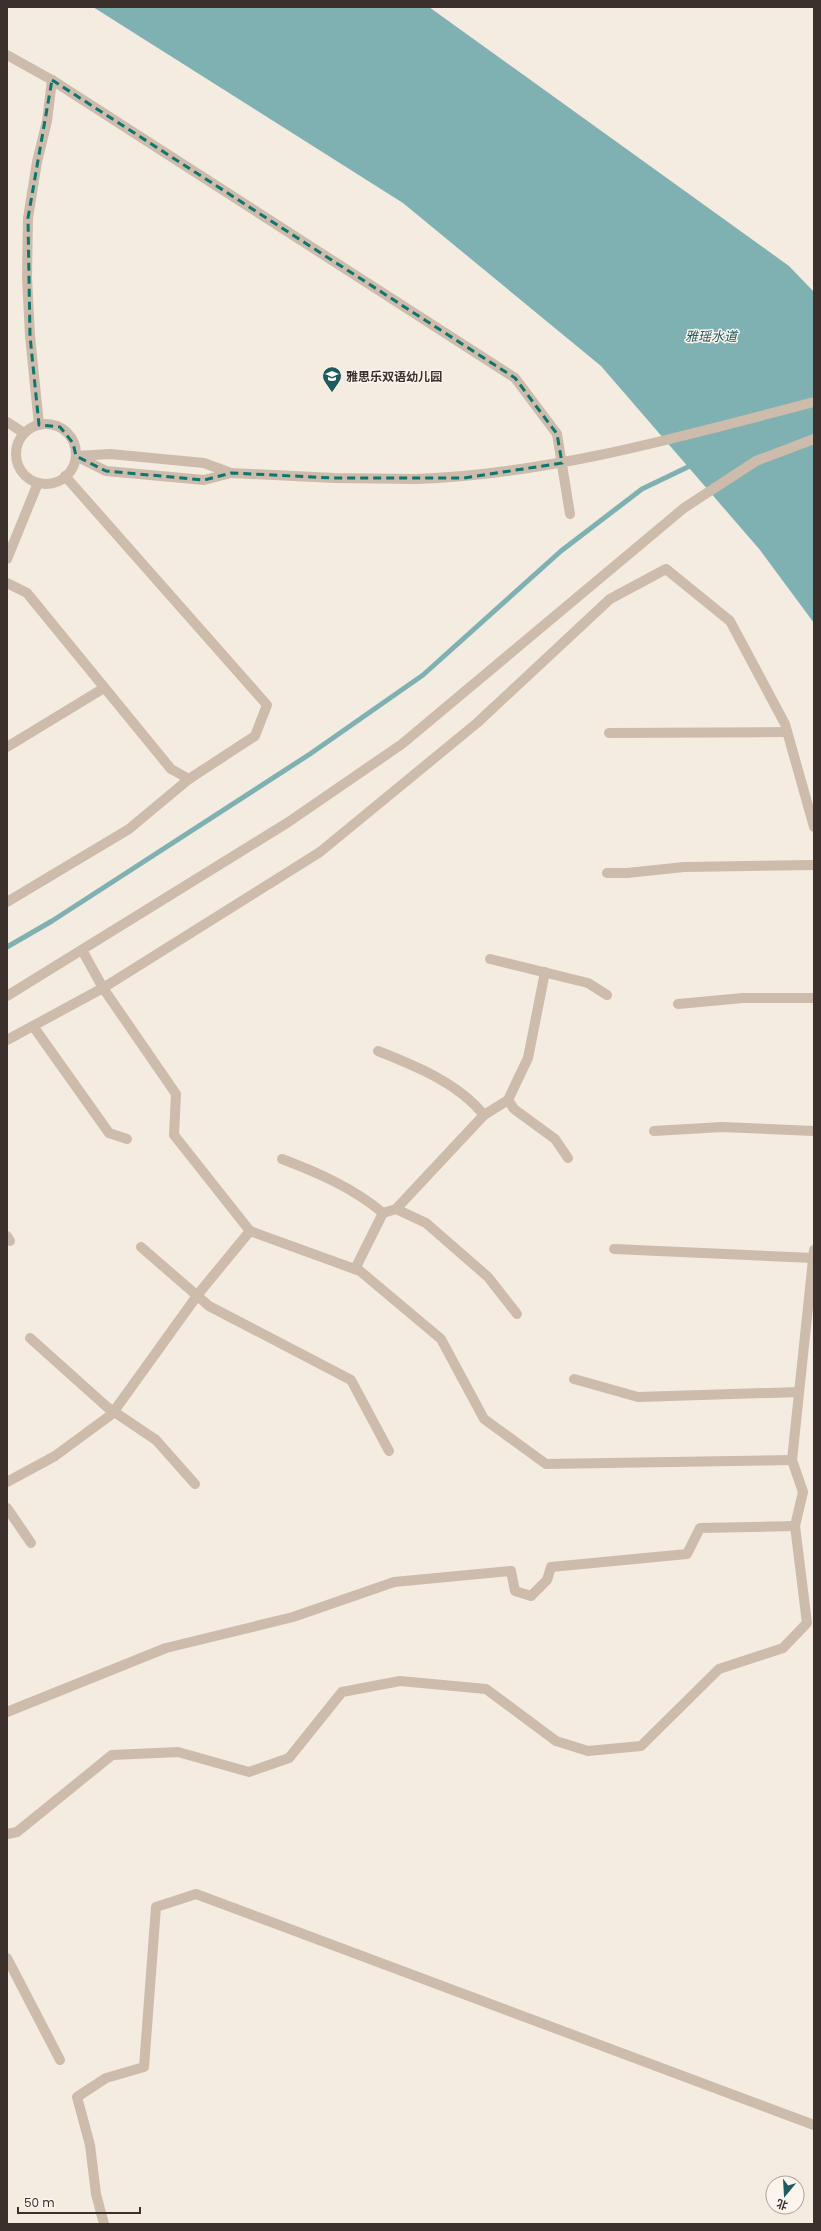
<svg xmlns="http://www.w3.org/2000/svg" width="821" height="2231" font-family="Poppins,'Noto Sans SC',sans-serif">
	<rect width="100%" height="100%" fill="#f4ebe1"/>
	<polygon fill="#7fb0b2" points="93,7 429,7 789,266 814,292 814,623 760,550 601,366 403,203"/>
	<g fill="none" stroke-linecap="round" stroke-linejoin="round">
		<polyline stroke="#7fb0b2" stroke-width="5" points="7,947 52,921 310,754 423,675 561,551 642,489 694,464"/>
		<g stroke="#cdbbac" stroke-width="10">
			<polyline points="7,55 52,80 515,378 557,434 570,514"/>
			<polyline points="7,422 24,433"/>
			<circle cx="46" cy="454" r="30"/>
			<polyline points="39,425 30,336 27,277 28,218 37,162 47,121 52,80"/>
			<polygon points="110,454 204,463 231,473 204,480 106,471 76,456"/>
			<polyline points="231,473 334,478 416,479"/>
			<polyline points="7,559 38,483"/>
			<polyline points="7,583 27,593 171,769 189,779 255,736 267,705 65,476"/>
			<polyline points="609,733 787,732"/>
			<polyline points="7,747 104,688"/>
			<polyline points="607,873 627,873 684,867 814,865"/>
			<polyline points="7,902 129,829 189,779"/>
			<polyline points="82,950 103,988 176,1094 174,1135 250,1231 360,1271 441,1339 484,1419 546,1464 792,1460"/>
			<polyline points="490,959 588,983 607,995"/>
			<polyline points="7,996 287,823 402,744 684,508 756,461 814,439"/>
			<polyline points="678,1004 743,998 814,998"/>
			<polyline points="33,1026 109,1133 127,1139"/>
			<polyline points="7,1040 103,988 320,852 477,723 610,599 666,569 730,621 785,724 814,827"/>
			<path d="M378,1051C416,1066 458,1083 484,1115"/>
			<polyline points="508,1100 514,1109 555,1139 568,1158"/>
			<polyline points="654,1131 722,1127 814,1131"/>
			<path d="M282,1159C319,1173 353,1188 383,1213"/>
			<polyline points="396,1209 426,1223 488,1277 517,1314"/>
			<polyline points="7,1236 10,1241"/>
			<polyline points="141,1247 209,1306 351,1380 389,1451"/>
			<polyline points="614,1249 813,1258"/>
			<polyline points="355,1269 383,1213 396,1209 484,1115 508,1100 528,1058 545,972"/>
			<polyline points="30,1338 107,1407 156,1440 195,1484"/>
			<polyline points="574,1379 638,1397 799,1392"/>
			<polyline points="7,1482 55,1456 112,1414 199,1293 250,1231"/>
			<polyline points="7,1508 31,1543"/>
			<polyline points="7,1712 166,1648 293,1617 394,1582 511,1571 515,1591 531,1596 547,1580 551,1567 687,1554 700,1528 795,1526"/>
			<polyline points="7,1834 17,1832 112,1755 178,1752 249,1772 289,1758 342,1692 400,1681 486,1689 556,1741 588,1751 641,1746 719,1669 783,1648 807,1623 795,1526 803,1492 792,1460 814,1250"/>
			<polyline points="7,1958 60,2060"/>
			<polyline points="104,2224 96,2194 90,2145 77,2097 106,2078 144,2067 156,1907 196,1894 814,2125"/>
		</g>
		<path stroke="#cdbbac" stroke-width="10" d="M416,479C552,474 683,436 814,402"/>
	</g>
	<path fill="none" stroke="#0f766e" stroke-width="3" stroke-dasharray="8 5" stroke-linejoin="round" d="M52,80L515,378L557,434L562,463L464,478H334L231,473L204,480L106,471L76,456L73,443L60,427L39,425L30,336L28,218Z"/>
	<defs>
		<symbol id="school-pin" viewBox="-11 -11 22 30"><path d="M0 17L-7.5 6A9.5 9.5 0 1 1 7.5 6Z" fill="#1f5a5e" stroke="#fbf5ee"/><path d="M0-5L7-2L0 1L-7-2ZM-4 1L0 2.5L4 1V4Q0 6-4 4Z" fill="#fff"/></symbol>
	</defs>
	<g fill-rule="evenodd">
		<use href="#school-pin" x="321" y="365" width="22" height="30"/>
	</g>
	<g text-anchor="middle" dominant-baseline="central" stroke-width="3" stroke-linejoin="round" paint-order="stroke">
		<g font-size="12" font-weight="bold" fill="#3b302b" stroke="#fbf5ee" text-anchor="start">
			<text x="346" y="376">雅思乐双语幼儿园</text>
		</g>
		<g font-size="13" font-style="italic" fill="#1f5a5e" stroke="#fbf5ee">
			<text x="711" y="336">雅瑶水道</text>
		</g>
	</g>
	<rect width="821" height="2231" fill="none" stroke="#3b302b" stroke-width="16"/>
	<g transform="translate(785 2195) rotate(198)"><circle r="19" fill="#fbf5ee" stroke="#aea6a0"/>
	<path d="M0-3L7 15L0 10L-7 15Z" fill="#1f5a5e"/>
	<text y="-6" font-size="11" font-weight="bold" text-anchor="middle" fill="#3b302b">北</text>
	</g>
	<path d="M18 2207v6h122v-6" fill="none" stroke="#3b302b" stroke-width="2"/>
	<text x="24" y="2207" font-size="12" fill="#3b302b" stroke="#fbf5ee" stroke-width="3" paint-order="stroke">50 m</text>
</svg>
